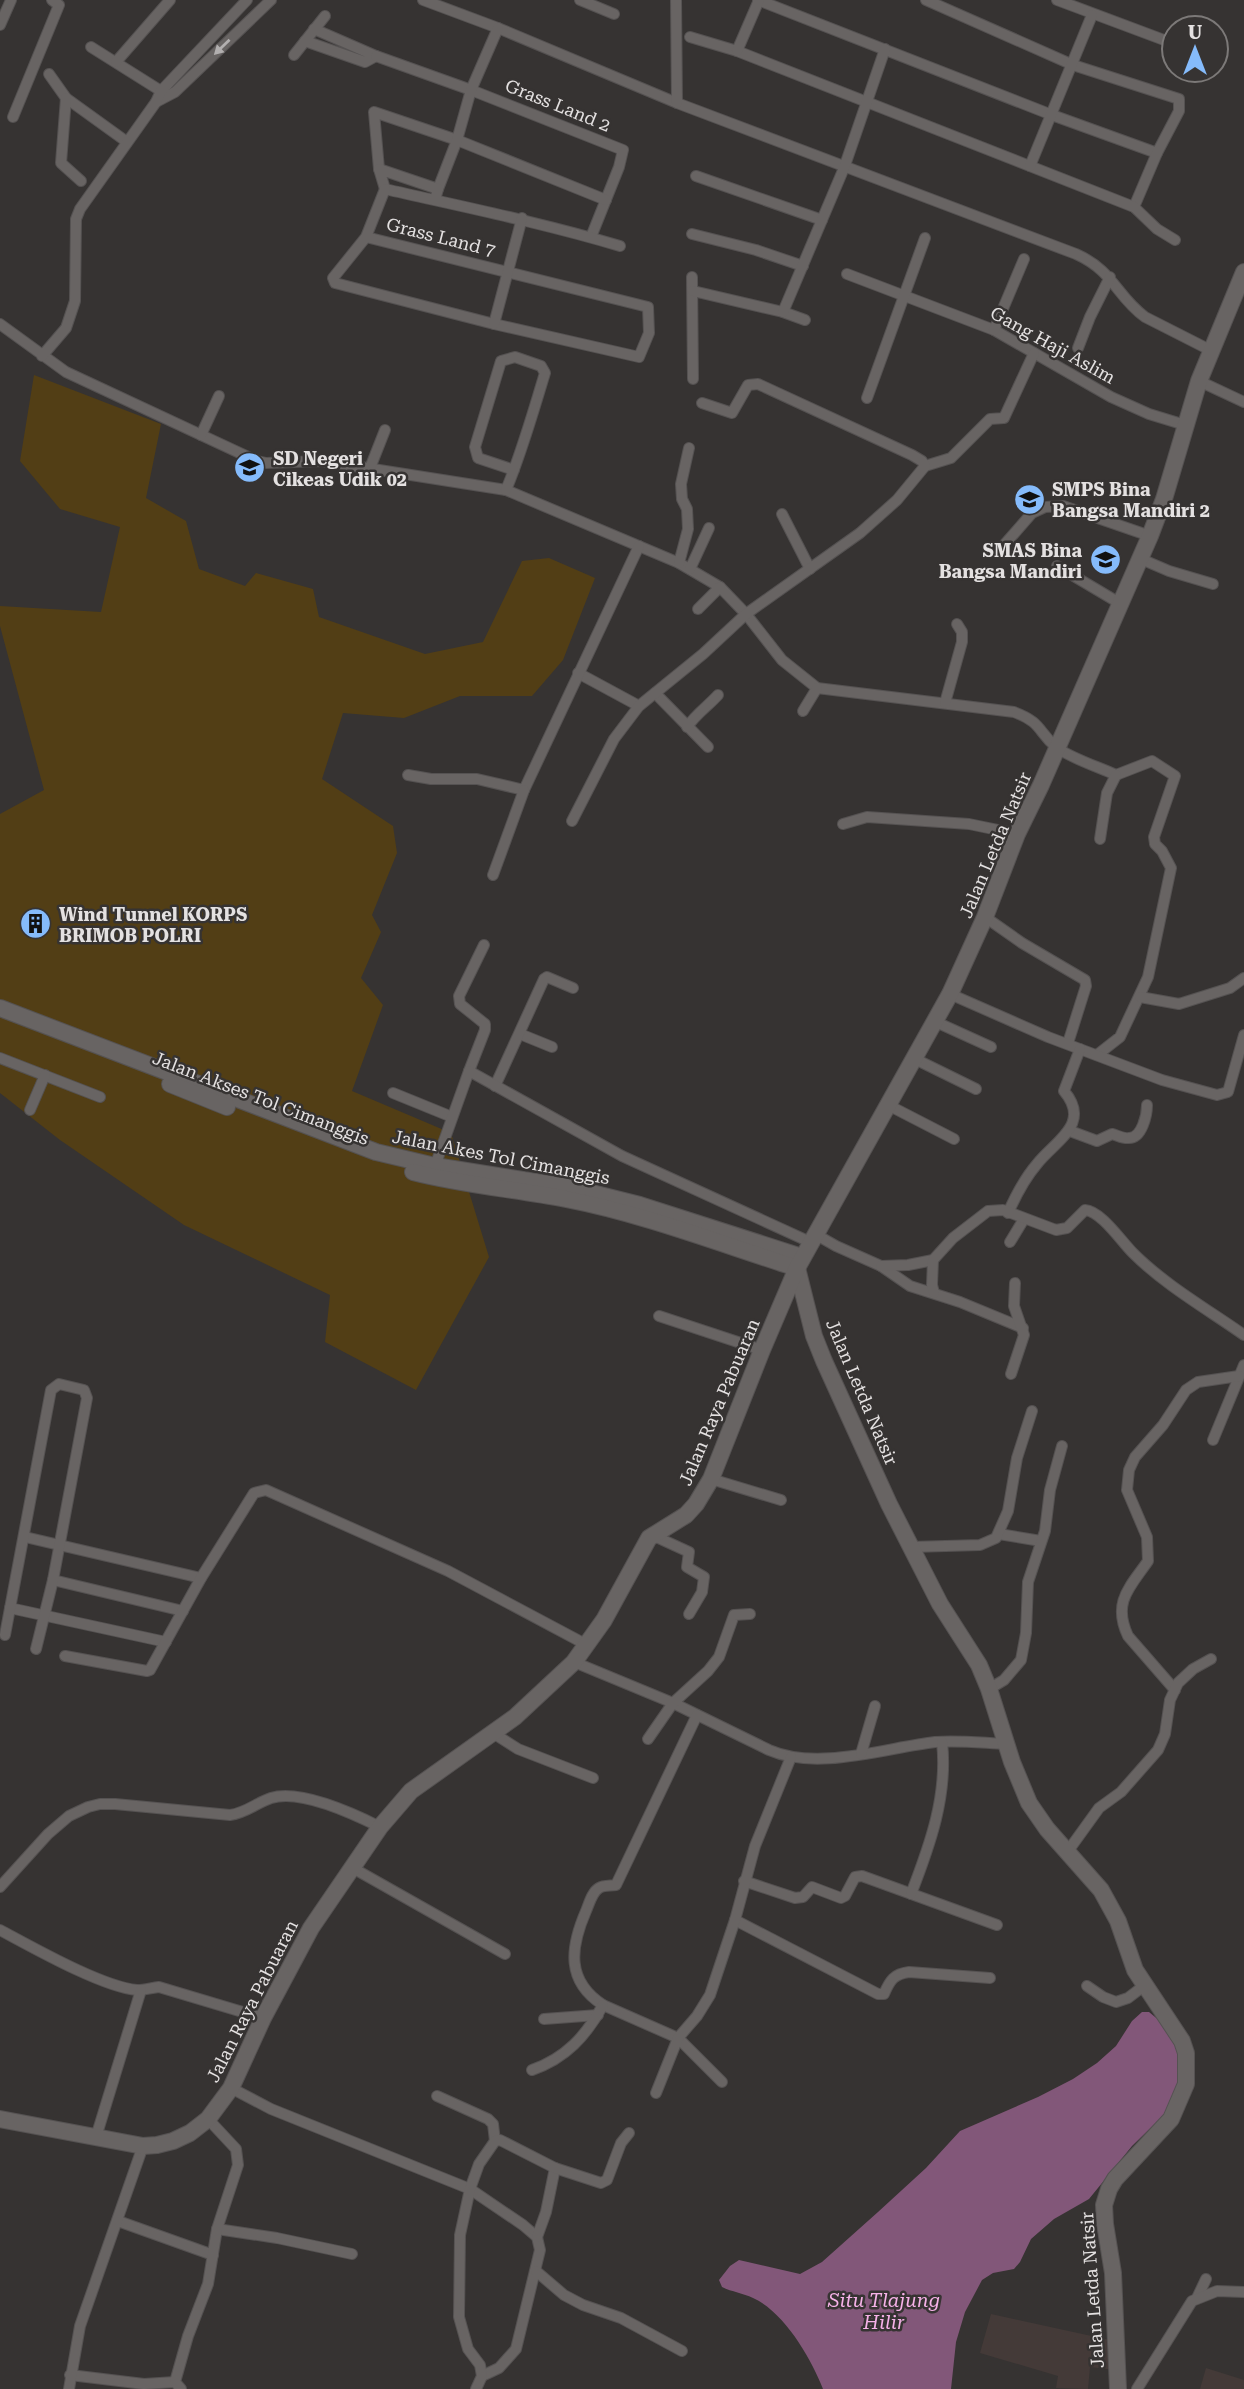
<svg xmlns="http://www.w3.org/2000/svg" width="1244" height="2389" font-family="'Roboto Serif',serif">
	<rect width="100%" height="100%" fill="#363332"/>
	<g fill="#443a38">
		<polygon points="991,2314 1119,2342 1115,2370 1090,2367 1088,2389 1056,2388 1058,2376 980,2353"/>
		<polygon points="1206,2368 1244,2380 1244,2389 1200,2389"/>
	</g>
	<polygon fill="#523e15" points="34,375 161,424 146,498 186,521 199,569 245,586 256,573 313,589 319,617 425,654 483,642 522,561 549,558 595,578 563,660 532,696 460,696 404,718 343,713 322,779 393,826 397,853 372,915 381,932 361,978 383,1005 352,1091 451,1133 489,1257 416,1390 325,1342 330,1295 184,1225 60,1140 0,1093 0,814 44,790 0,626 0,606 101,612 120,527 60,509 20,461"/>
	<path fill="#825779" d="M1142,2012H1149L1166,2026L1180,2050L1178,2085L1165,2114L1132,2146L1089,2199L1054,2219L1031,2239L1020,2262L1014,2269L993,2273L982,2280L965,2312L956,2342L951,2389H823C811,2358 784,2312 753,2298C743,2293 732,2292 722,2287L719,2280L730,2266L739,2260L800,2274L822,2262L878,2212L926,2168L960,2131L1038,2097L1073,2079L1097,2063L1116,2046L1132,2021Z"/>
	<g fill="none" stroke-linecap="round" stroke-linejoin="round">
		<defs>
			<g id="street">
				<path d="M423,0L498,28L677,103L1076,254C1114,271 1116,296 1145,317L1210,350"/>
				<polyline points="580,0 614,14"/>
				<polyline points="676,0 677,103"/>
				<polyline points="758,0 1052,115 1157,153"/>
				<polyline points="926,0 1073,65 1179,99 1179,111 1157,153 1134,207"/>
				<polyline points="1057,0 1164,40"/>
				<polyline points="0,25 11,0"/>
				<polyline points="690,37 737,51 1134,207 1157,229 1175,240"/>
				<polyline points="305,41 365,62 376,56 314,29"/>
				<polyline points="91,47 161,91"/>
				<polyline points="737,51 759,0"/>
				<polyline points="294,55 325,16"/>
				<polyline points="376,56 471,90 623,150 619,167 591,237"/>
				<polyline points="116,62 170,0"/>
				<polyline points="49,74 66,98 127,142"/>
				<polyline points="66,98 61,163 81,181"/>
				<polyline points="156,102 175,92 271,0"/>
				<polyline points="13,117 59,5 52,0"/>
				<polyline points="1030,166 1092,15"/>
				<polyline points="379,169 374,112 457,140 606,200"/>
				<polyline points="696,176 822,220"/>
				<polyline points="438,189 457,140 471,90 498,28"/>
				<path d="M435,200L438,189L379,169L385,189C464,207 543,223 620,246"/>
				<polyline points="692,234 756,250 803,266"/>
				<polyline points="366,237 648,307 649,333 639,357 494,324 335,283 333,278 366,237 385,189"/>
				<polyline points="847,274 994,330 1111,397 1149,414 1185,425"/>
				<polyline points="692,277 693,379"/>
				<polyline points="693,291 783,312 805,320"/>
				<polyline points="783,312 844,168 885,49"/>
				<path d="M0,324L66,372L257,461L266,463L322,461L506,490L679,563L720,587L746,614L782,660L817,688L1014,712C1043,723 1037,731 1056,747C1068,757 1101,768 1116,775L1152,761L1175,776L1154,837L1155,844L1162,851L1171,868L1148,977L1120,1037L1097,1055"/>
				<polyline points="494,324 522,218"/>
				<polyline points="994,330 1024,259"/>
				<polyline points="1078,348 1090,317 1110,277"/>
				<polyline points="42,356 66,328 75,301 76,219 80,209 156,102 161,91 247,0"/>
				<polyline points="1199,381 1244,402"/>
				<polyline points="867,398 925,238"/>
				<polyline points="201,435 219,396"/>
				<polyline points="925,466 951,458 990,419 1004,418 1034,353"/>
				<polyline points="370,468 385,430"/>
				<path d="M506,490C522,452 533,412 545,373L541,366L515,357L501,361L475,447L478,458L514,470"/>
				<polyline points="782,514 810,569"/>
				<polyline points="1004,545 1032,513 1045,507 1063,506 1150,536"/>
				<polyline points="1141,559 1169,571 1213,584"/>
				<polyline points="679,563 688,529 687,509 682,499 681,484 689,448"/>
				<polyline points="1057,566 1121,604"/>
				<polyline points="690,569 709,528"/>
				<polyline points="698,609 720,587"/>
				<polyline points="578,673 639,706"/>
				<polyline points="655,693 708,747"/>
				<polyline points="945,703 962,642 962,632 957,624"/>
				<polyline points="803,711 817,688"/>
				<path d="M687,727C697,713 707,707 718,695"/>
				<polyline points="408,775 431,779 477,779 524,790 639,546"/>
				<polyline points="572,821 614,739 639,706 703,654 746,614 860,533 897,500 925,466 922,461 912,455 758,384 748,385 732,413 702,403"/>
				<polyline points="843,824 867,817 969,824 1017,834"/>
				<polyline points="1100,839 1107,793 1116,775"/>
				<polyline points="493,875 524,790"/>
				<polyline points="985,917 1022,943 1085,980 1086,986 1068,1043"/>
				<polyline points="950,994 1048,1037 1162,1080 1217,1095 1228,1092 1244,1035"/>
				<polyline points="1140,997 1179,1004 1230,988 1244,978"/>
				<polyline points="936,1022 991,1047"/>
				<polyline points="520,1034 552,1047"/>
				<polyline points="0,1058 100,1097"/>
				<polyline points="915,1059 976,1089"/>
				<polyline points="469,1071 485,1030 485,1024 460,1004 459,996 484,945"/>
				<polyline points="495,1086 544,979 547,977 573,988"/>
				<polyline points="393,1093 452,1117"/>
				<polyline points="888,1105 954,1139"/>
				<polyline points="30,1110 45,1075"/>
				<path d="M1070,1131L1097,1141L1112,1134C1117,1135 1123,1139 1129,1138C1142,1138 1147,1115 1147,1105"/>
				<polyline points="435,1166 469,1071 622,1156 810,1242"/>
				<path d="M1008,1213C1016,1195 1024,1179 1037,1164C1055,1141 1092,1124 1064,1091L1080,1049"/>
				<polyline points="815,1234 836,1246 881,1266 910,1286 960,1302 1023,1328"/>
				<polyline points="1010,1242 1024,1219"/>
				<polyline points="881,1266 908,1265 933,1260"/>
				<path d="M934,1293L932,1285L933,1260L953,1238L988,1211L1003,1210L1056,1230L1067,1228L1085,1210C1101,1211 1121,1241 1133,1253C1165,1285 1207,1309 1244,1335"/>
				<polyline points="659,1316 762,1350"/>
				<polyline points="1011,1374 1024,1335 1014,1306 1015,1283"/>
				<polyline points="1213,1440 1244,1365"/>
				<polyline points="711,1479 781,1500"/>
				<polyline points="999,1534 1041,1541"/>
				<polyline points="652,1535 689,1552 687,1567 704,1577 702,1592 689,1614"/>
				<polyline points="25,1537 201,1578"/>
				<polyline points="911,1547 980,1545 996,1538 1008,1511 1017,1458 1032,1411"/>
				<polyline points="53,1580 183,1611"/>
				<polyline points="10,1608 166,1642"/>
				<polyline points="5,1635 51,1390 59,1384 84,1390 87,1398 53,1580 36,1649"/>
				<polyline points="65,1656 147,1671 150,1670 201,1578 254,1493 266,1490 448,1571 587,1645"/>
				<path d="M574,1662L673,1703L769,1750C817,1771 885,1748 935,1742C958,1740 983,1743 1006,1744"/>
				<polyline points="989,1689 1004,1680 1021,1660 1026,1633 1028,1582 1045,1531 1050,1490 1062,1446"/>
				<path d="M1175,1690L1128,1636C1112,1602 1130,1587 1148,1561L1147,1537L1127,1490L1129,1470L1135,1457L1163,1425L1186,1390L1198,1382L1239,1376"/>
				<path d="M697,1715L616,1885C610,1886 604,1885 599,1888C592,1892 589,1904 586,1911C570,1948 566,1981 603,2005L678,2038L722,2082"/>
				<polyline points="493,1733 518,1749 593,1778"/>
				<polyline points="648,1739 673,1703 708,1671 719,1657 734,1615 750,1614"/>
				<polyline points="861,1754 875,1706"/>
				<polyline points="1068,1851 1099,1808 1121,1792 1158,1750 1165,1734 1170,1700 1178,1683 1193,1669 1211,1659"/>
				<polyline points="351,1867 505,1954"/>
				<polyline points="744,1881 795,1898 803,1897 812,1887 841,1898 845,1896 855,1877 862,1876 997,1925"/>
				<path d="M0,1887L48,1834L69,1816L88,1807L100,1804H115L230,1815C246,1813 256,1803 271,1798C300,1789 354,1814 380,1827"/>
				<path d="M911,1894C930,1845 948,1795 942,1742"/>
				<path d="M735,1920L878,1994H884C890,1980 894,1974 909,1972L990,1978"/>
				<path d="M0,1930C32,1947 102,1987 137,1990C144,1990 151,1988 159,1987L263,2018"/>
				<polyline points="1087,1986 1103,1997 1116,2002 1128,1998 1145,1985"/>
				<polyline points="544,2019 598,2015"/>
				<path d="M532,2070C566,2058 586,2036 603,2005"/>
				<polyline points="231,2088 271,2109 470,2189 523,2225 537,2237 540,2250 516,2349 499,2368 482,2376"/>
				<polyline points="656,2093 678,2038 697,2016 710,1995 735,1920 755,1846 791,1757"/>
				<polyline points="437,2096 488,2119 493,2124 495,2141"/>
				<polyline points="96,2137 141,1990"/>
				<polyline points="118,2221 213,2255"/>
				<polyline points="217,2229 277,2238 352,2254"/>
				<polyline points="537,2237 546,2212 555,2168"/>
				<polyline points="536,2271 564,2295 583,2305 621,2318 682,2351"/>
				<polyline points="1197,2298 1206,2279"/>
				<polyline points="70,2375 144,2384 175,2382"/>
				<polyline points="69,2389 80,2326 143,2146"/>
				<polyline points="181,2389 175,2382 188,2336 208,2284 217,2229 238,2165 236,2149 208,2119"/>
				<polyline points="476,2389 482,2376 480,2365 468,2349 459,2317 460,2235 470,2189 479,2164 495,2141 500,2140 555,2168 601,2183 607,2180 621,2143 629,2133"/>
				<polyline points="1137,2389 1192,2301 1217,2291 1244,2292"/>
			</g>
			<g id="secondary">
				<polyline points="0,1008 376,1152 435,1166 568,1187 640,1205 802,1257"/>
				<polyline points="170,1084 227,1107"/>
				<path d="M413,1172C463,1185 515,1189 566,1199C644,1214 721,1244 797,1268"/>
				<polyline points="797,1268 814,1336 824,1361 889,1504 940,1604 979,1665 989,1689 1012,1762 1029,1803 1047,1829 1101,1890 1118,1921 1135,1970 1182,2041 1186,2053 1186,2084 1171,2119 1115,2179 1109,2189 1104,2205 1105,2224 1113,2273 1118,2389"/>
				<polyline points="0,2119 143,2146 157,2145 173,2141 190,2133 208,2119 231,2088 263,2018 311,1928 380,1827 411,1791 515,1717 574,1662 604,1620 649,1538 686,1515 696,1504 711,1479 762,1350 797,1268 950,994 985,917 1017,834 1041,785 1150,536 1164,499 1199,381 1244,272"/>
			</g>
		</defs>
		<use href="#street" stroke="#555252" stroke-width="12"/>
		<use href="#secondary" stroke="#555252" stroke-width="18"/>
		<use href="#street" stroke="#686463" stroke-width="10"/>
		<use href="#secondary" stroke="#686463" stroke-width="16"/>
	</g>
	<defs><path id="oneway-solid" d="M-6-.8H1V-3.2L6.5 0L1 3.2V.8H-6Z" transform="scale(1.75)"/></defs>
	<use fill="#b2afaf" href="#oneway-solid" transform="translate(222 47) rotate(136)"/>
	<defs>
		<symbol id="school-disc" viewBox="-11 -11 22 22"><circle r="9.5" fill="#85bbfb" stroke="#363332"/><path d="M0-5L7-2L0 1L-7-2ZM-4 1L0 2.5L4 1V4Q0 6-4 4Z" fill="#111"/></symbol>
		<symbol id="building-disc" viewBox="-11 -11 22 22"><circle r="9.5" fill="#85bbfb" stroke="#363332"/><path d="M-4-6H4V6H1V3H-1V6H-4ZM-2.5-4.3h1.7v1.8h-1.7ZM.8-4.3h1.7v1.8H.8ZM-2.5-1h1.7V.8h-1.7ZM.8-1h1.7V.8H.8Z" fill="#111"/></symbol>
	</defs>
	<g fill-rule="evenodd">
		<use href="#school-disc" x="232" y="450" width="35" height="35"/>
		<use href="#school-disc" x="1012" y="482" width="35" height="35"/>
		<use href="#school-disc" x="1088" y="542" width="35" height="35"/>
		<use href="#building-disc" x="18" y="906" width="35" height="35"/>
	</g>
	<g text-anchor="middle" dominant-baseline="central" stroke-width="5" stroke-linejoin="round" paint-order="stroke">
		<g font-size="18" fill="#e4e1e1" stroke="#363332">
			<text transform="translate(558 105) rotate(22)">Grass Land 2</text>
			<text transform="translate(441 237) rotate(14)">Grass Land 7</text>
			<text transform="translate(1053 345) rotate(29)">Gang Haji Aslim</text>
			<text transform="translate(995 845) rotate(-67)">Jalan Letda Natsir</text>
			<text transform="translate(261 1098) rotate(21)">Jalan Akses Tol Cimanggis</text>
			<text transform="translate(501 1157) rotate(11)">Jalan Akes Tol Cimanggis</text>
			<text transform="translate(862 1392) rotate(67)">Jalan Letda Natsir</text>
			<text transform="translate(719 1402) rotate(-67)">Jalan Raya Pabuaran</text>
			<text transform="translate(252 2001) rotate(-63)">Jalan Raya Pabuaran</text>
			<text transform="translate(1092 2290) rotate(-94)">Jalan Letda Natsir</text>
		</g>
		<g font-size="18" font-weight="bold" fill="#e4e1e1" stroke="#363332" text-anchor="start">
			<text x="273" y="458">SD Negeri<tspan x="273" dy="21">Cikeas Udik 02</tspan></text>
			<text x="1052" y="489">SMPS Bina<tspan x="1052" dy="21">Bangsa Mandiri 2</tspan></text>
			<text x="1082" y="550" text-anchor="end">SMAS Bina<tspan x="1082" dy="21">Bangsa Mandiri</tspan></text>
			<text x="59" y="914">Wind Tunnel KORPS<tspan x="59" dy="21">BRIMOB POLRI</tspan></text>
		</g>
		<g font-size="19" font-style="italic" fill="#f6b2e8" stroke="#363332">
			<text x="884" y="2300">Situ Tlajung<tspan x="884" dy="22">Hilir</tspan></text>
		</g>
	</g>
	<g transform="translate(1195 49)"><circle r="33" fill="#363332" stroke="#7c7978" stroke-width="2"/>
	<path d="M0-5L12 26L0 18L-12 26Z" fill="#85bbfb"/>
	<text y="-10" font-size="19" font-weight="bold" text-anchor="middle" fill="#e4e1e1">U</text>
	</g>
</svg>
